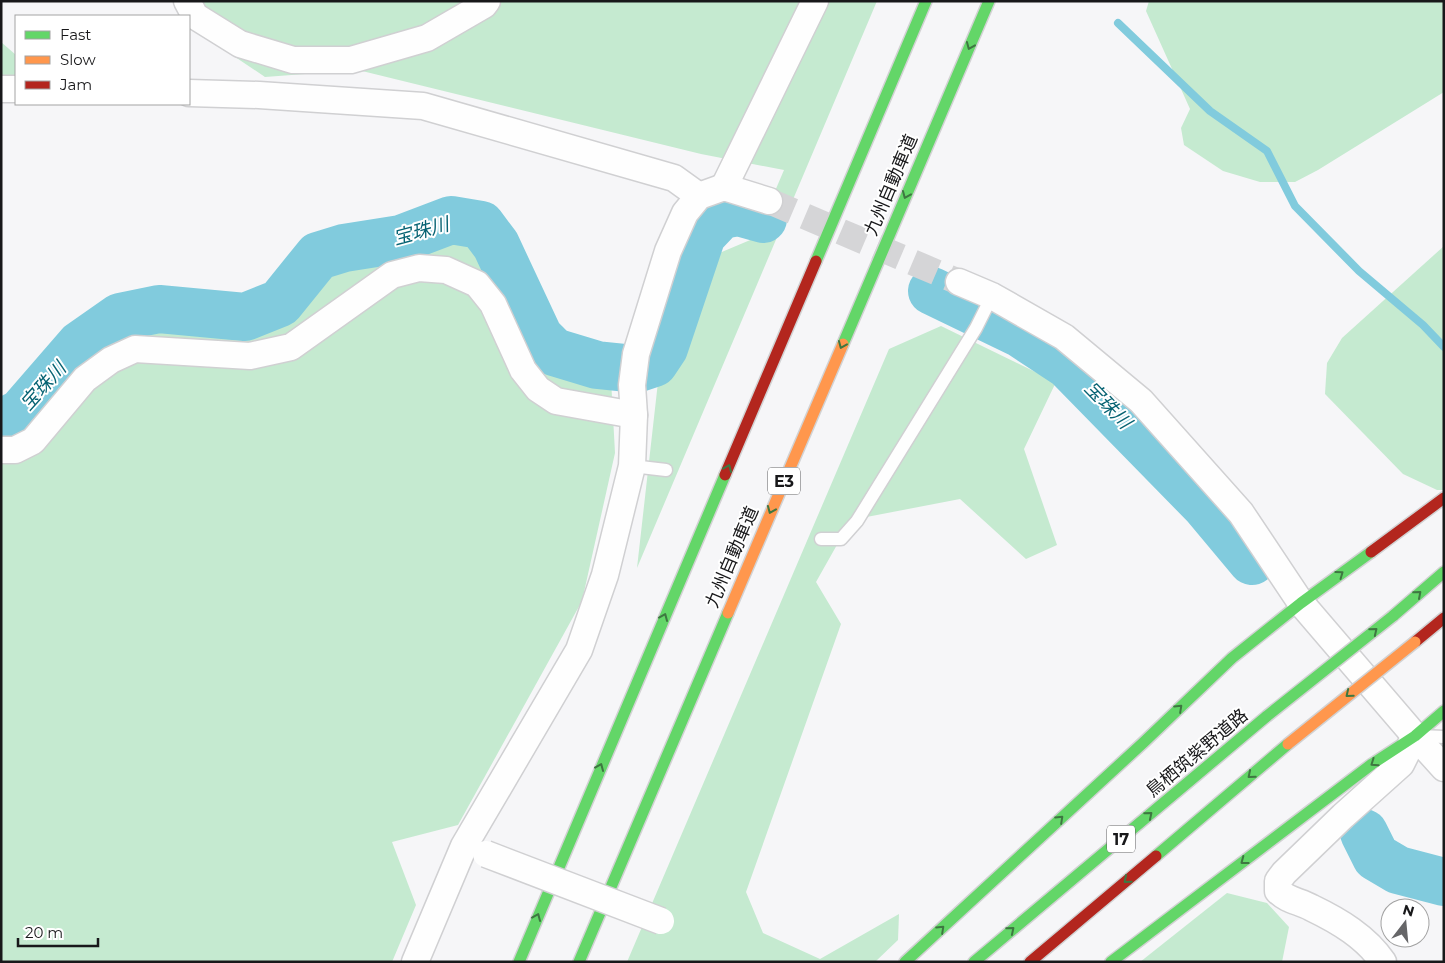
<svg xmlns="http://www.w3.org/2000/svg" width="1445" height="963" font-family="Montserrat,'Noto Sans JP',sans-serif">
	<rect width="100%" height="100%" fill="#f6f6f8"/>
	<g fill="#c5ead0">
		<polygon points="173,1 877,1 637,568 658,382 717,254 755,238 784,170 701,154 358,70 265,77 189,26 189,16 180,16"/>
		<polygon points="1149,1 1444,1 1444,92 1318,170 1295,182 1260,182 1223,171 1184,145 1181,128 1190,109 1146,11"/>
		<polygon points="1,42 16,55 16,80 1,79"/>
		<polygon points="445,239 484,250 540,357 611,379 615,453 582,601 458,825 392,842 416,905 392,962 1,962 1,431 27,419 105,338 155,324 249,330 284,311 334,264 407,257"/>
		<polygon points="1444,246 1444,490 1437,490 1403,474 1325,394 1327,363 1342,338"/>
		<polygon points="941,326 1056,382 1024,449 1057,545 1026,559 960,499 851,520 816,582 841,624 746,892 763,933 820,959 899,914 898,940 875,962 627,962 889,349"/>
		<polygon points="1227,893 1267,903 1289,927 1282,962 1140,962"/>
	</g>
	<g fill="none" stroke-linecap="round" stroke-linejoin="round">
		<polyline stroke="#81cbdd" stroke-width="8" points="1118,23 1210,111 1267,151 1295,206 1359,271 1423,325 1444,347"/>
		<g stroke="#81cbdd" stroke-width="48">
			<polyline points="932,291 1021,334 1068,365 1206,506 1252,561"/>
			<polyline points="1,423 21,413 80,345 120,317 159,309 245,317 280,303 318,256 344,248 401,239 451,220 481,225 496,245 539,337 554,352 597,365 636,369 654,363 664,348 702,235 721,215 738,212 763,219"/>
			<polyline points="1364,833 1376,857 1398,870 1444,882"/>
		</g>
		<polyline stroke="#d5d5d7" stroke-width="26" stroke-dasharray="26 13" stroke-linecap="butt" points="769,201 959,282"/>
		<defs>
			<g id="lane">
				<polyline points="632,466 666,470"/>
				<polyline points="821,539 841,539 857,521 976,328 992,296"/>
				<polyline points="1419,736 1444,737"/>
			</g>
			<g id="street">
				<polyline points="187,1 195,16 240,44 293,60 351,60 427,38 484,5 487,1"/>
				<polyline points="1,89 16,89"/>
				<polyline points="189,93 259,95 423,106 674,178 699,196"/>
				<polyline points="724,187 815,1"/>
				<polyline points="959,282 992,296 1064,337 1141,401 1241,513 1301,603 1415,736 1444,768"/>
				<polyline points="1,450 15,450 33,441 85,379 111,360 135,349 250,356 291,347 392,275 419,268 446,270 477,284 493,304 523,370 538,389 556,401 634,415"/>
				<polyline points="415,962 464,846 579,650 605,575 632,466 634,415 632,385 636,354 668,251 685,213 699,196 724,187 769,201"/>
				<path d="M1383,962C1366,937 1339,921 1312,908C1300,901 1288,901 1278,891V881L1284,873L1343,816L1401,764L1415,736"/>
			</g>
			<g id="fast">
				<polyline points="816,261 926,1"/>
				<polyline points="843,344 989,1"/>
				<polyline points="1393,616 1444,572"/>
				<polyline points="1156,856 1288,744"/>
				<polyline points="519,962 725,475"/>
				<polyline points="579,962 728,613"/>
				<polyline points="905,962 1144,742 1232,658 1301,603 1371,552"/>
				<polyline points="974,962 1267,716"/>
				<polyline points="1111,962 1372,764 1415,736 1444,711"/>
			</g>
			<polyline id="slow" points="728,613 843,344"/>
			<g id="jam">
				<polyline points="725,475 816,261"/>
				<polyline points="1371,552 1444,498"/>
				<polyline points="1415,642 1444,618"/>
				<polyline points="1030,962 1156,856"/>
			</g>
		</defs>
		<use href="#lane" stroke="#d0d0d2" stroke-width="15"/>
		<use href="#street" stroke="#d0d0d2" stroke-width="29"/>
		<use href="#fast" stroke="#d2d2d3" stroke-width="14"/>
		<use href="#slow" stroke="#d2d2d3" stroke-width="14"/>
		<use href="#jam" stroke="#d2d2d3" stroke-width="14"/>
		<use href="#lane" stroke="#fefefe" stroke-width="12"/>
		<use href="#street" stroke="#fefefe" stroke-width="26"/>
		<use href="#fast" stroke="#63d668" stroke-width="11"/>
		<use href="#slow" stroke="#ff974d" stroke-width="11"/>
		<use href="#jam" stroke="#b3261e" stroke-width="11"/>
		<defs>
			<polyline id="street-bridge" points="486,854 661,921"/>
			<polyline id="fast-bridge" points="1267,716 1393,616"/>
			<polyline id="slow-bridge" points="1288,744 1415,642"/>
		</defs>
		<use href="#street-bridge" stroke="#d0d0d2" stroke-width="29" stroke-linecap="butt"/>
		<use href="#fast-bridge" stroke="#d2d2d3" stroke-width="14" stroke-linecap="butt"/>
		<use href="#slow-bridge" stroke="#d2d2d3" stroke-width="14" stroke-linecap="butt"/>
		<use href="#street-bridge" stroke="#fefefe" stroke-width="26"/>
		<use href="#fast-bridge" stroke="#63d668" stroke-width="11"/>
		<use href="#slow-bridge" stroke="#ff974d" stroke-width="11"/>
	</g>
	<defs><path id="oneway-chevron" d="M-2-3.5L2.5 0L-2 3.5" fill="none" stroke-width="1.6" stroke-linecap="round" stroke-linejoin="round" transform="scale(1.25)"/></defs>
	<g stroke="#3e7741">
		<use href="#oneway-chevron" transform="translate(970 46) rotate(113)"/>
		<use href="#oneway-chevron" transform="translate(906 195) rotate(113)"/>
		<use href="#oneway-chevron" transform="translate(842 345) rotate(113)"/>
		<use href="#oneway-chevron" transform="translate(728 468) rotate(-67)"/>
		<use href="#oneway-chevron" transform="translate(771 510) rotate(113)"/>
		<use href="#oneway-chevron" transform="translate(1340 574) rotate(-36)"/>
		<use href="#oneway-chevron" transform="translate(1418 594) rotate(-41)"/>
		<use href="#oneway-chevron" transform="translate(664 617) rotate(-67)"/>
		<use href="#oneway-chevron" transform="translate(1374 631) rotate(-39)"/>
		<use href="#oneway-chevron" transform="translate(1349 694) rotate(141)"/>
		<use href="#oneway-chevron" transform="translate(1179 708) rotate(-43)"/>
		<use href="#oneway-chevron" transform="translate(1374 763) rotate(145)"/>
		<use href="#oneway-chevron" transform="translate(600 767) rotate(-67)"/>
		<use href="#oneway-chevron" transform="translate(1251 775) rotate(140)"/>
		<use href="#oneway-chevron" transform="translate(1149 815) rotate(-40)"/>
		<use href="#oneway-chevron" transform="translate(1060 819) rotate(-43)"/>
		<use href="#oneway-chevron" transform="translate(1244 861) rotate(143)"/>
		<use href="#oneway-chevron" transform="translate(1127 880) rotate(140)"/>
		<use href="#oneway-chevron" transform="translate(537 917) rotate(-67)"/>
		<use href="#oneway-chevron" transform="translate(941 929) rotate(-43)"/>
		<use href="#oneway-chevron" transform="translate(1011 930) rotate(-40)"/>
	</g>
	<g text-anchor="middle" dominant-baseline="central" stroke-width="4" stroke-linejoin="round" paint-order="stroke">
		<g fill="#fff" stroke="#5d5d5f" stroke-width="1">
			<rect x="768" y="467.5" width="32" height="27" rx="4"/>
			<rect x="1107" y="825.5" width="28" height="27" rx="4"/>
		</g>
		<g font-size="16" font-weight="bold" fill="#18181a">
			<text x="784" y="481">E3</text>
			<text x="1121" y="839">17</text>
		</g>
		<g font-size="18" fill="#18181a" stroke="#fff">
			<text transform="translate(891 185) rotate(-67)">九州自動車道</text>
			<text transform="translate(732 557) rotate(-67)">九州自動車道</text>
			<text transform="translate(1197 753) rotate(-40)">鳥栖筑紫野道路</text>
		</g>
		<g font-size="19" font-style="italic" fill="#076373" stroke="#fff">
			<text transform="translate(421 231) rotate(-15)">宝珠川</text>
			<text transform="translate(43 386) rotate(-48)">宝珠川</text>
			<text transform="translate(1108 405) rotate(46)">宝珠川</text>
		</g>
	</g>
	<rect width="1445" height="963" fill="none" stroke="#18181a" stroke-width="5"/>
	<rect x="15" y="15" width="175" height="90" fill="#ffffff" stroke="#a3a3a3"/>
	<rect x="25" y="31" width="25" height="8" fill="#63d668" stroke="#a3a3a3"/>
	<text x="60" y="40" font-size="15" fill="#18181a">Fast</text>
	<rect x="25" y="56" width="25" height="8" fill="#ff974d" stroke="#a3a3a3"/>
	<text x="60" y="65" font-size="15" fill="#18181a">Slow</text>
	<rect x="25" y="81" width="25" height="8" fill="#b3261e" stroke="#a3a3a3"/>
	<text x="60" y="90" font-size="15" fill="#18181a">Jam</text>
	<g transform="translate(1405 923) rotate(16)"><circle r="24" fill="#ffffff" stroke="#a3a3a3"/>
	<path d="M0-4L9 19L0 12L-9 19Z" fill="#666668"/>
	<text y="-8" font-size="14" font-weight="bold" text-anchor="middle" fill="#18181a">N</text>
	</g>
	<path d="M18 938v8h80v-8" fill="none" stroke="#18181a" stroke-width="2.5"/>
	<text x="25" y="938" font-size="15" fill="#18181a" stroke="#ffffff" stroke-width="4" paint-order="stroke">20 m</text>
</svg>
